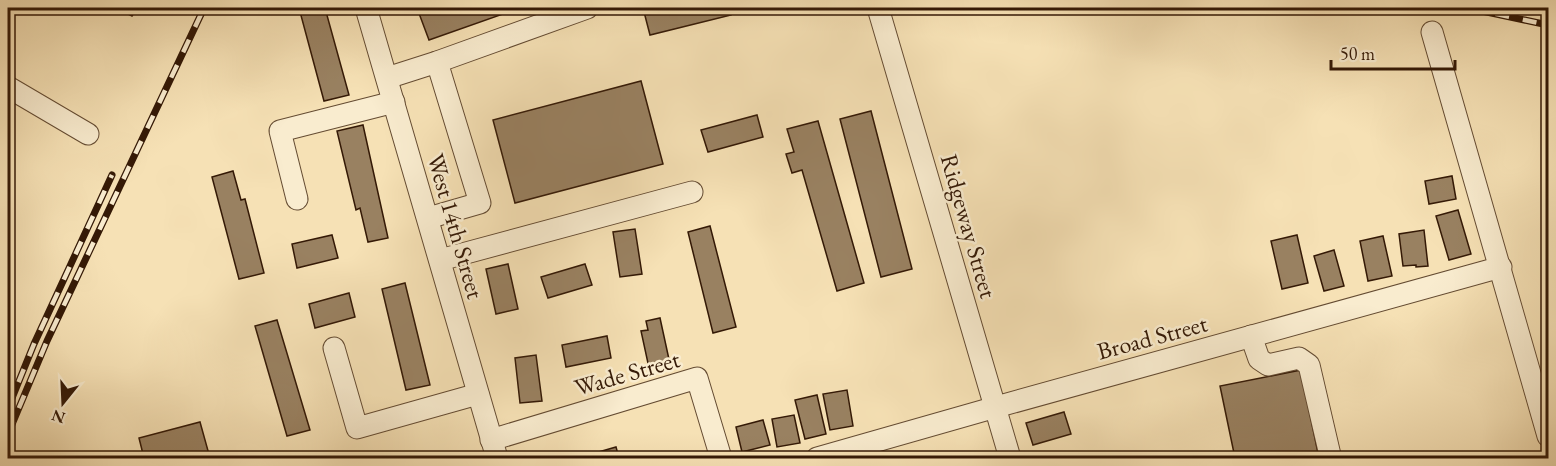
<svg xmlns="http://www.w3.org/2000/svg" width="1556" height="466" font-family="'EB Garamond',serif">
	<rect width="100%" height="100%" fill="#f6e1b5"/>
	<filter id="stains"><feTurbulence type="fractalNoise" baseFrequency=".00333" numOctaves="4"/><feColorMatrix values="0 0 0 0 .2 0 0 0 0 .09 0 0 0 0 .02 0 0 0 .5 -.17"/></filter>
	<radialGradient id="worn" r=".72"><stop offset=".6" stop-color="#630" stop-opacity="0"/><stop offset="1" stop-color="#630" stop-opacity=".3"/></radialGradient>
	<g fill="#998161" stroke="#341906" stroke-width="1.5">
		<polygon points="8,8 18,8 8,25"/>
		<polygon points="116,8 137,8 132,16"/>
		<polygon points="299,8 325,8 349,95 324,101"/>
		<polygon points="417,8 520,8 429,40"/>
		<polygon points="643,8 729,8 731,15 650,35"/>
		<polygon points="641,81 663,164 515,203 493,120"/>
		<polygon points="871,111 912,269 881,277 840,119"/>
		<polygon points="757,115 763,137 708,152 701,130"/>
		<polygon points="818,121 864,283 837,291 802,170 792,173 786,154 794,152 787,129"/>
		<polygon points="363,125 388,238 368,242 360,208 356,210 337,131"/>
		<polygon points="233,171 241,200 245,199 264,273 239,279 212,177"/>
		<polygon points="1452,176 1456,199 1429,204 1425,181"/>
		<polygon points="1458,210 1471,254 1449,260 1436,216"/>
		<polygon points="710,226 736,327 713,333 688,232"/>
		<polygon points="635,229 642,274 620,277 613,232"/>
		<polygon points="1424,230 1428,266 1416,267 1416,265 1403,266 1399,234"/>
		<polygon points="332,235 338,258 297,268 292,244"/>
		<polygon points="1297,235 1308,283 1282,289 1271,241"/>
		<polygon points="1383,236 1392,276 1368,281 1360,241"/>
		<polygon points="1334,250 1344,286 1324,291 1314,256"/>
		<polygon points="508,264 518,309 496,314 486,269"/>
		<polygon points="585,264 592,285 548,298 541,277"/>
		<polygon points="405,283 430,385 406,390 382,289"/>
		<polygon points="349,293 355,317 315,328 309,304"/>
		<polygon points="660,318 670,364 649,368 641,331 648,330 646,321"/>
		<polygon points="277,320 310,430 287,436 255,326"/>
		<polygon points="607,336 611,358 566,367 562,345"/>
		<polygon points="536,355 542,401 520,403 515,358"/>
		<polygon points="1301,370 1319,458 1235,458 1220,386"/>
		<polygon points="847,390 853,426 830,430 823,394"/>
		<polygon points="817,395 826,434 805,439 795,400"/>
		<polygon points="1064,412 1071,434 1033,445 1026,423"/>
		<polygon points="794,415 800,443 777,447 772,419"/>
		<polygon points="763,420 770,445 742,452 736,427"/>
		<polygon points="200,422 210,458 144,458 139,438"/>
		<polygon points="616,447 619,458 597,458 595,453"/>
		<polygon points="267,453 269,458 247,458"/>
	</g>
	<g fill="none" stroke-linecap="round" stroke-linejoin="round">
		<defs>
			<g id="minor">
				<polyline points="366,8 497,458"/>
				<polyline points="878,8 1010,458"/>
				<polyline points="1432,32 1548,436"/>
				<polyline points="387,78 437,62 587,8"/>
				<polyline points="8,87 88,134"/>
				<polyline points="297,199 280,131 394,102"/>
				<polyline points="428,218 480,203 437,62"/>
				<polyline points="440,260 692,192"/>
				<polyline points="1251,336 1259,359 1268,365 1299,358 1309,365 1330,455 1329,458"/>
				<polyline points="334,348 357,428 478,394"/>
				<polyline points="491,440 697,378 721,458"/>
				<polyline points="817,458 996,407 1501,267"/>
			</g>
		</defs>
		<use href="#minor" stroke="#644b32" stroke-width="23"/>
		<use href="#minor" stroke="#f9eccf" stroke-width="21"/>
		<defs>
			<g id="rail">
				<polyline points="1468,8 1548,25"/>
				<polyline points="8,408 34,344 112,175"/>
				<polyline points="8,434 47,341 204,8"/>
			</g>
		</defs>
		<use href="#rail" stroke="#341906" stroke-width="7"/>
		<use href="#rail" stroke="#f9eccf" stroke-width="4.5" stroke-dasharray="14" stroke-linecap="butt"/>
	</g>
	<g text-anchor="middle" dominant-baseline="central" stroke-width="5" stroke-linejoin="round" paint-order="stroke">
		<g font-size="24" fill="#341906" stroke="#f9eccf">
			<text transform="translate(456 226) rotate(74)">West 14th Street</text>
			<text transform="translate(969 226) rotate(74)">Ridgeway Street</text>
			<text transform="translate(1152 337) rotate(-15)">Broad Street</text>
			<text transform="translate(627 373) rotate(-16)">Wade Street</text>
		</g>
	</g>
	<rect width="1556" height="466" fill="none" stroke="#f6e1b5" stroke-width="30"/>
	<rect x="9" y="9" width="1538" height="448" fill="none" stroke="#341906" stroke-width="3"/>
	<rect x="15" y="15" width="1526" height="436" fill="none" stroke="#341906" stroke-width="1.5"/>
	<g transform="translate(63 403) rotate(198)" stroke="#f9eccf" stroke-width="4.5" paint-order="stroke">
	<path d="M0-4.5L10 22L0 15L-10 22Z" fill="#341906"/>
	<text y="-9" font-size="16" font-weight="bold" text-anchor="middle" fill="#341906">N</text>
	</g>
	<path d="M1331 60v9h124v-9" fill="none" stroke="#341906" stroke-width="3"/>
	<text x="1340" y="60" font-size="18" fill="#341906" stroke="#f9eccf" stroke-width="4.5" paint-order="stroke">50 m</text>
	<rect width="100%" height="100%" filter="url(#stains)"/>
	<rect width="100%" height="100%" fill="url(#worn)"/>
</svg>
